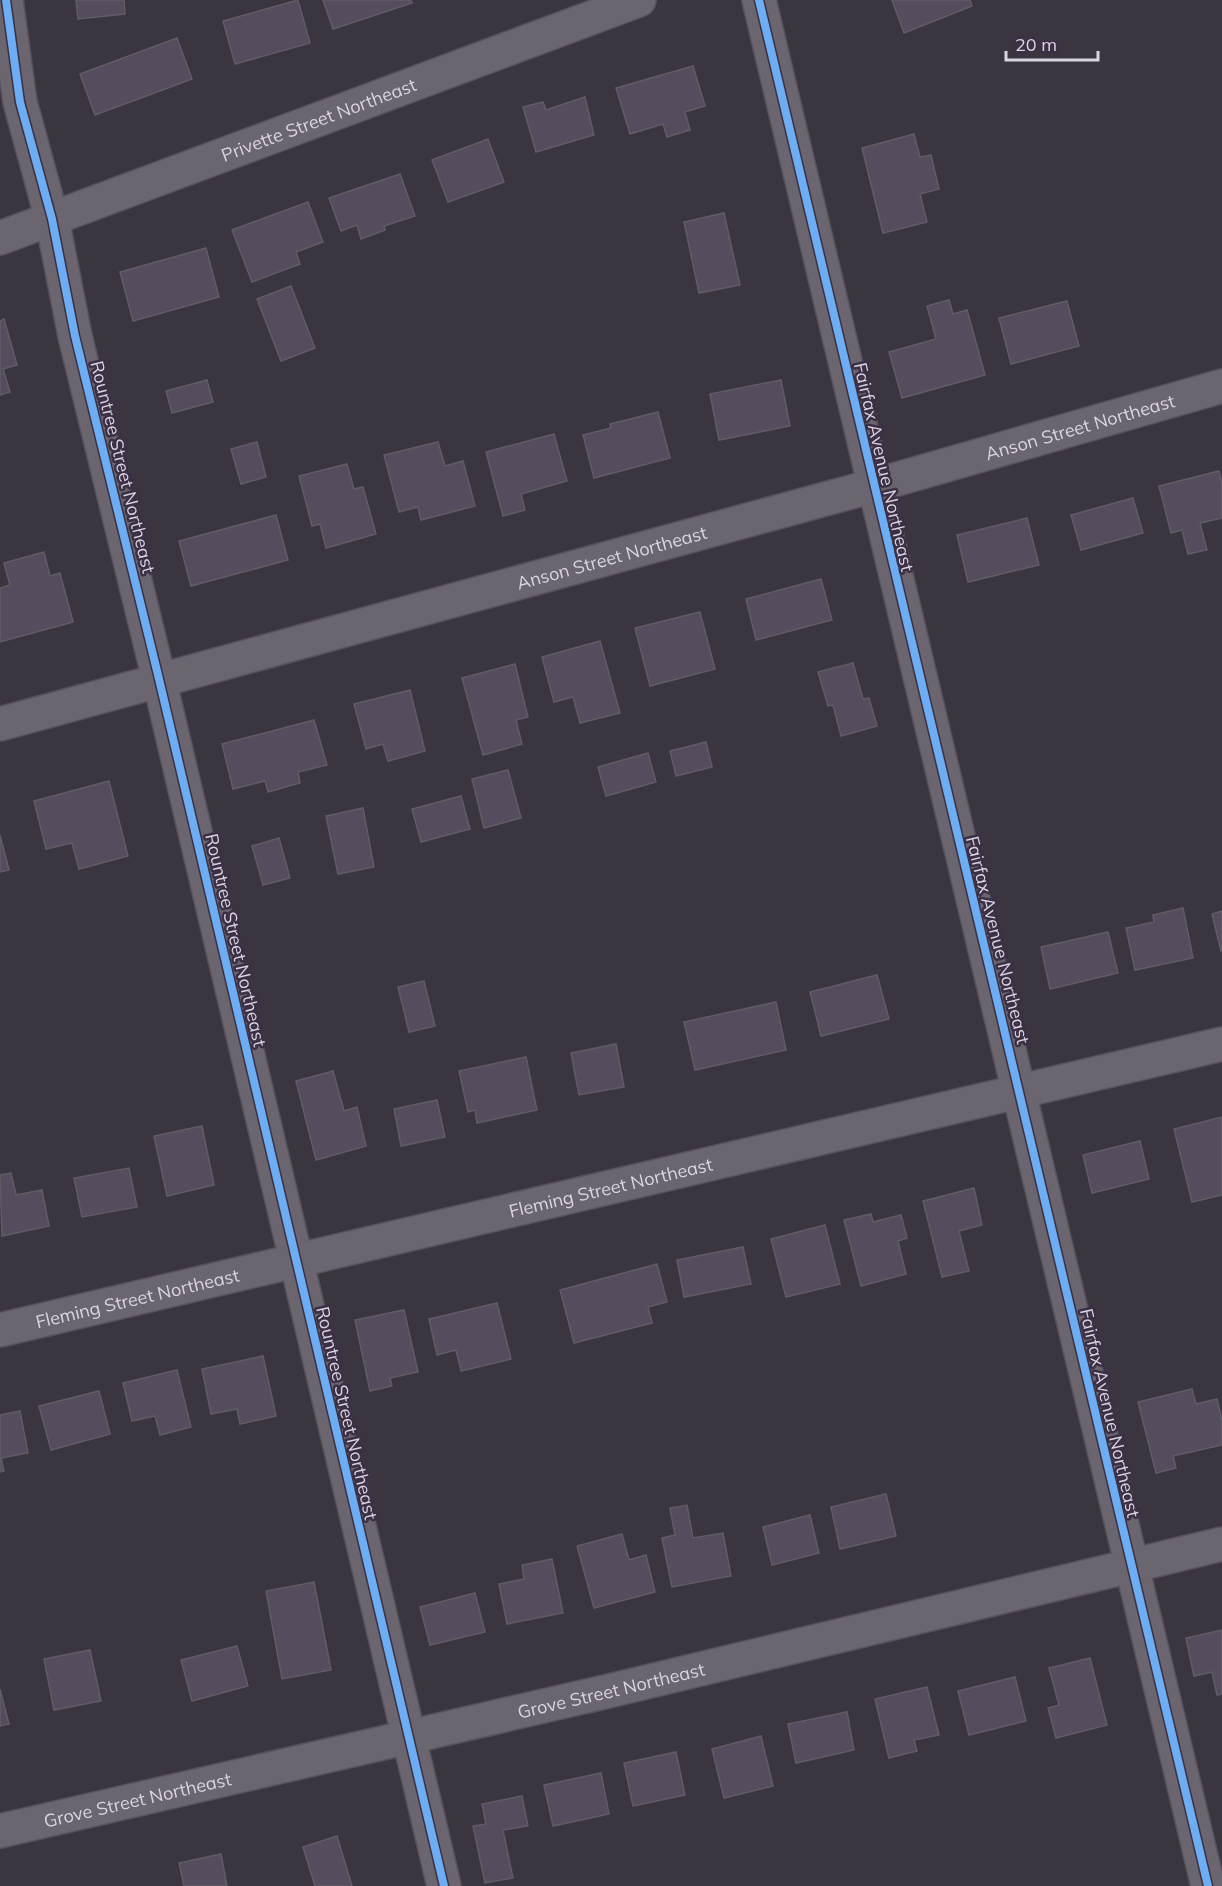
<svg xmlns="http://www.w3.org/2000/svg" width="1222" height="1886" font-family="Mulish,sans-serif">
	<rect width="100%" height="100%" fill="#3b3540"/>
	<g fill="#554c5d" stroke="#605c65" stroke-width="1.5">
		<polygon points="76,0 124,0 125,14 78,19"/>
		<polygon points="298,0 310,43 235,64 223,21"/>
		<polygon points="323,0 411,0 412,3 333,29"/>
		<polygon points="892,0 970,0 972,6 904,33"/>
		<polygon points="177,38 192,79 95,115 80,74"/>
		<polygon points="693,66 705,106 685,112 690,130 667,137 663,124 630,134 616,88"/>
		<polygon points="585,97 594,135 536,152 523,107 543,102 546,110"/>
		<polygon points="914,134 920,157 931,155 939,189 920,194 927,222 883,233 862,148"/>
		<polygon points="488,139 504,182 448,202 432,160"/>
		<polygon points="400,174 415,216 384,226 385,230 361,239 357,225 341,231 329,198"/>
		<polygon points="308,202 323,242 296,252 300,264 252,282 232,230"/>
		<polygon points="724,213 740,285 699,293 684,222"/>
		<polygon points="206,248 219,297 133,321 120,272"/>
		<polygon points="291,286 315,348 281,361 257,299"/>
		<polygon points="949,300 953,314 967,310 985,375 902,398 889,352 936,339 927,306"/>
		<polygon points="1067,301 1079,346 1011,364 999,318"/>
		<polygon points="4,319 17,365 3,369 10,392 0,395 0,321"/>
		<polygon points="207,380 213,402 172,413 166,391"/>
		<polygon points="781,380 790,426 719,440 710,394"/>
		<polygon points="658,412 670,458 594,478 583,435 611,428 610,424"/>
		<polygon points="554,434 567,481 521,494 525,510 503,516 486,452"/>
		<polygon points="257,442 266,477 241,484 231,449"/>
		<polygon points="438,442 445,466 463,461 475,506 421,520 418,507 399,512 384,455"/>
		<polygon points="347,464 354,489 363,487 376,534 326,548 320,524 312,526 299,476"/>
		<polygon points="1219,471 1222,484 1222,518 1200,523 1207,550 1188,554 1182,530 1171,533 1159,486"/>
		<polygon points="1133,498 1143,533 1081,550 1071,515"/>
		<polygon points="276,515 288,560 191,586 179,541"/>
		<polygon points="1027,518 1039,565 968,582 957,535"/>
		<polygon points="44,552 50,576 60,573 73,622 0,642 0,588 10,585 4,563"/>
		<polygon points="821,579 832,620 756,640 746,599"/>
		<polygon points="700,612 715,669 650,686 635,628"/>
		<polygon points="600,641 620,713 580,723 573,697 554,702 542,657"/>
		<polygon points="853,663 863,699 869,698 877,726 841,736 833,705 828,706 818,672"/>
		<polygon points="515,664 528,717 516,720 522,744 483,755 462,678"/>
		<polygon points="410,690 425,751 388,761 383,744 366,749 354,704"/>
		<polygon points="314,720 327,765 298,772 300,783 268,792 265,781 233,789 222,744"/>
		<polygon points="706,742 712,767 676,776 670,751"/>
		<polygon points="648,753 656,782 606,796 598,767"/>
		<polygon points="508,770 521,818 484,828 472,779"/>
		<polygon points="109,781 128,856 79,869 72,843 46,849 34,801"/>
		<polygon points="461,796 470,829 421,842 412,809"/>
		<polygon points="363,808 374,867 338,874 326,816"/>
		<polygon points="0,835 9,870 0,872"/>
		<polygon points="279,838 290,878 263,885 252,846"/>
		<polygon points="1183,908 1193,958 1135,970 1126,928 1154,922 1153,915"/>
		<polygon points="1222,911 1222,950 1221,951 1212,914"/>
		<polygon points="1108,932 1118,973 1050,989 1041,947"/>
		<polygon points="877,975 889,1019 821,1036 810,992"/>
		<polygon points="424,981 435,1026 409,1032 398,987"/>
		<polygon points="776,1002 786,1050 695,1070 684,1022"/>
		<polygon points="616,1044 624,1087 579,1095 571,1053"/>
		<polygon points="526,1057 537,1110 477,1123 475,1110 468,1112 459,1071"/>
		<polygon points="333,1071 344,1111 357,1107 366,1146 316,1160 296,1081"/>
		<polygon points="437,1100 445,1137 401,1146 394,1109"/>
		<polygon points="1222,1117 1222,1195 1192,1202 1174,1129"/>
		<polygon points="202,1126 214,1185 167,1196 154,1136"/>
		<polygon points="1140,1141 1149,1179 1092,1193 1083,1155"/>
		<polygon points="129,1168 137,1207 82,1217 74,1178"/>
		<polygon points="11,1173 16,1195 42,1190 49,1226 2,1236 0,1175"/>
		<polygon points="974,1188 982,1225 959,1231 969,1271 942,1277 923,1201"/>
		<polygon points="871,1214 873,1222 901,1215 907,1238 898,1241 906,1274 861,1286 844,1220"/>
		<polygon points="825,1225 840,1284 786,1297 771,1239"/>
		<polygon points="743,1247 751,1284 684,1297 677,1260"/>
		<polygon points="657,1264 667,1302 648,1307 652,1323 574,1343 560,1290"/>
		<polygon points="497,1303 511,1359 461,1371 456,1350 437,1355 429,1319"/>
		<polygon points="404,1310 418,1372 390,1378 392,1386 370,1391 355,1320"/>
		<polygon points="263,1356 276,1416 240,1424 237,1409 211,1414 202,1369"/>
		<polygon points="177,1370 191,1427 160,1435 155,1416 132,1421 123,1383"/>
		<polygon points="1192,1389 1196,1404 1217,1399 1222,1421 1222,1445 1173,1456 1176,1468 1156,1473 1138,1402"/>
		<polygon points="99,1391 110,1434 51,1450 39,1406"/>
		<polygon points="20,1411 28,1453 1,1458 4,1471 0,1472 0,1415"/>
		<polygon points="886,1494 896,1536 840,1549 831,1507"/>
		<polygon points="687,1505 693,1538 723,1533 731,1576 672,1587 662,1538 675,1535 670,1508"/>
		<polygon points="810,1515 819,1553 772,1565 763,1527"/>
		<polygon points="622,1534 629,1560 646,1555 655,1592 594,1608 577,1546"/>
		<polygon points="552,1559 563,1613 507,1624 499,1584 524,1579 522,1565"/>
		<polygon points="314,1582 331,1670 282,1679 266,1591"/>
		<polygon points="475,1593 485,1632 430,1645 420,1607"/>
		<polygon points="1222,1630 1222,1694 1217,1695 1212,1672 1194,1676 1186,1638"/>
		<polygon points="237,1646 248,1686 192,1701 181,1660"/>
		<polygon points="90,1650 101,1701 54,1710 44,1659"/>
		<polygon points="1090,1658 1107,1725 1056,1738 1048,1708 1059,1705 1049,1668"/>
		<polygon points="1015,1677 1026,1721 969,1735 958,1691"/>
		<polygon points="927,1687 939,1735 914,1740 917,1751 889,1758 875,1699"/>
		<polygon points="0,1689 9,1724 0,1726"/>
		<polygon points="847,1712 854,1750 796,1763 788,1724"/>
		<polygon points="761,1736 773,1786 724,1798 712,1749"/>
		<polygon points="676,1752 685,1795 633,1806 624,1763"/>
		<polygon points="601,1773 609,1814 553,1826 544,1785"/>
		<polygon points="522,1796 528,1826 503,1830 513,1878 485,1883 473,1826 486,1824 482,1804"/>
		<polygon points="337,1836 352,1886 315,1886 303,1847"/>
		<polygon points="221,1854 227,1886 184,1886 179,1863"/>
	</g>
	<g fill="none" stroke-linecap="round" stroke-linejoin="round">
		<defs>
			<g id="street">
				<polyline points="6,0 20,102 52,219 75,336 159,679 444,1886"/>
				<polyline points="759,0 1208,1886"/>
				<path id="s1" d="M0,238L639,0"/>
				<path id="s2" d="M0,724L873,486L1222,386"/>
				<path id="s3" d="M0,1330L1222,1044"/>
				<path id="s4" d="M0,1831L613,1690L1222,1544"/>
			</g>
		</defs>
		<use href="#street" stroke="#57515b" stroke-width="36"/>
		<use href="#street" stroke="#6a656e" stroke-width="33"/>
		<defs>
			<g id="cycleway">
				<polyline points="6,0 20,102 52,219 75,336 159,679 444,1886"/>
				<polyline points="759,0 1208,1886"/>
			</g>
		</defs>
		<use href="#cycleway" stroke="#3b3045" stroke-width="11"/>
		<use href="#cycleway" stroke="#6dadf4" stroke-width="8"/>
	</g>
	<g text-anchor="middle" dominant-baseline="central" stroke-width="5" stroke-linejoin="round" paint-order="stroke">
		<g font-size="18" fill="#dbd4e2" stroke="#3b3045">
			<text stroke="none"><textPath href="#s1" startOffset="340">Privette Street Northeast</textPath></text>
			<text stroke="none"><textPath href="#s2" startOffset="1120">Anson Street Northeast</textPath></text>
			<text transform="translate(123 467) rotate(76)">Rountree Street Northeast</text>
			<text transform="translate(884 467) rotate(77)">Fairfax Avenue Northeast</text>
			<text stroke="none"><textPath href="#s2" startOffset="634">Anson Street Northeast</textPath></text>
			<text transform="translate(236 940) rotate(77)">Rountree Street Northeast</text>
			<text transform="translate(998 940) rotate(76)">Fairfax Avenue Northeast</text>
			<text stroke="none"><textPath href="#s3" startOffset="627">Fleming Street Northeast</textPath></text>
			<text stroke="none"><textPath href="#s3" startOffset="141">Fleming Street Northeast</textPath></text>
			<text transform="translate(347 1413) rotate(77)">Rountree Street Northeast</text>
			<text transform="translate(1110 1413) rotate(77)">Fairfax Avenue Northeast</text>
			<text stroke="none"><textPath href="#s4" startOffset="627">Grove Street Northeast</textPath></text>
			<text stroke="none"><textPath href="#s4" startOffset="141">Grove Street Northeast</textPath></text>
		</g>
	</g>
	<path d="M1006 51v9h92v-9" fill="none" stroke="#dbd4e2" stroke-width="3"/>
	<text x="1015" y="51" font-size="18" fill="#dbd4e2" stroke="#3b3045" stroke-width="4.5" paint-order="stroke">20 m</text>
</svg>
